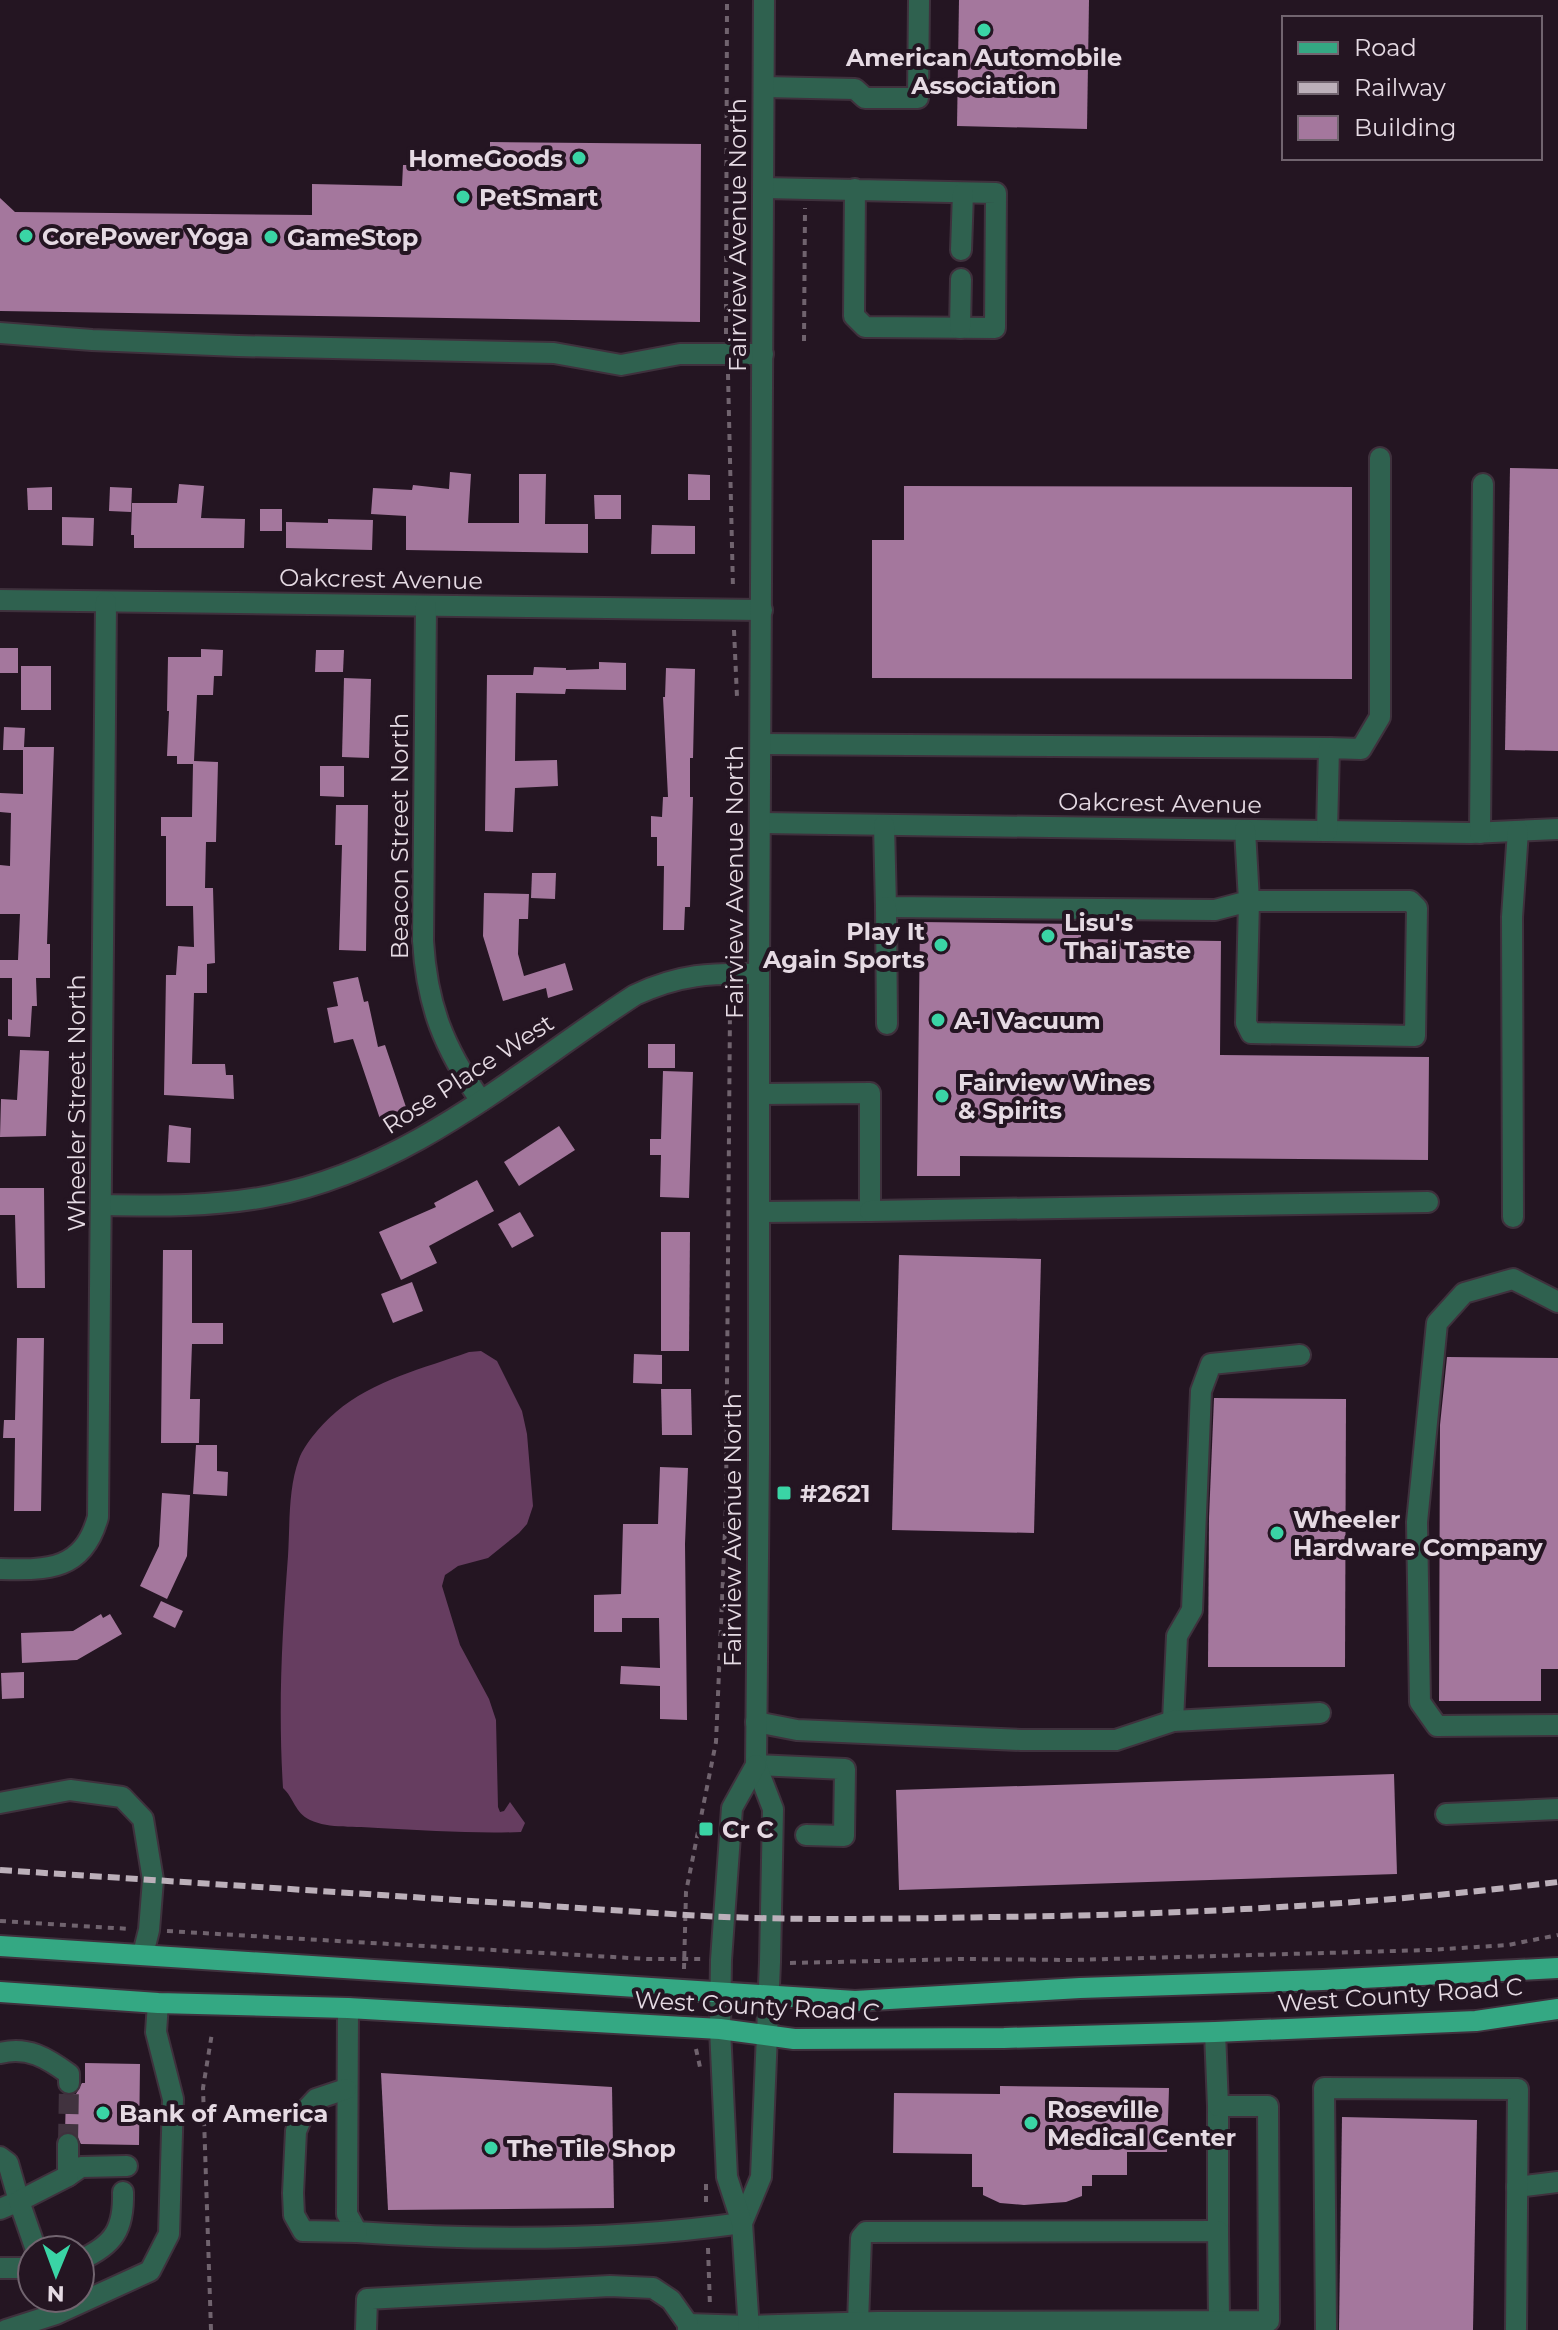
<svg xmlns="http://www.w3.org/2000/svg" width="1558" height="2330" font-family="Montserrat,sans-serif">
	<rect width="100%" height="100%" fill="#241522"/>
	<path fill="#663d60" d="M481,1351L497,1361L522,1411L527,1434L533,1506L527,1524L519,1533L488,1558L458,1566L451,1571L445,1575L442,1586L460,1645L489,1699L496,1720L498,1807L500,1812L504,1811L510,1802L525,1823L521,1832C473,1834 426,1830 378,1828C357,1826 329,1829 310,1820C295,1813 294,1798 283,1788C278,1708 282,1636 288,1556C290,1525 288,1489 299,1459C305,1443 323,1423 336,1412C373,1380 425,1368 469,1352Z"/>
	<g fill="#a4779d">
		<polygon points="959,0 1089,0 1087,129 957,126"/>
		<polygon points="490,142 701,144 700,322 0,311 0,198 15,212 312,215 312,184 402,186 403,165 490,166"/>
		<polygon points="1510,468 1558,469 1558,751 1505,750"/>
		<polygon points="450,472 471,474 468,523 519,523 519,474 546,474 545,524 588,524 588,553 406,550 406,516 371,514 373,488 412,490 413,485 449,489"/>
		<polygon points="688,474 710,475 710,500 688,500"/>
		<polygon points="179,484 204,486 201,518 245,519 244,548 134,548 134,535 131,535 132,503 177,503"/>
		<polygon points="904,486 1352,487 1352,679 872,678 872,540 904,540"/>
		<polygon points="52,487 52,510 28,510 27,488"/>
		<polygon points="110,487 132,488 131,512 109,511"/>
		<polygon points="594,495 621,495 621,519 595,519"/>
		<rect x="260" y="509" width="22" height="22"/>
		<polygon points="62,517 94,518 93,546 62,545"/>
		<polygon points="328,519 373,520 372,550 286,548 286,522 328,523"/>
		<polygon points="652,525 695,526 695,554 651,554"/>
		<rect x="0" y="648" width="18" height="25"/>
		<polygon points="201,649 223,650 222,676 214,676 213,695 197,695 194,761 218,762 216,842 206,842 205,888 213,888 215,963 207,964 207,993 194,993 192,1064 225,1064 226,1075 233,1075 234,1099 164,1095 166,975 176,975 178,946 194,947 193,906 166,906 166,836 161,836 161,817 192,817 193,764 177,764 177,756 167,756 169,711 167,711 168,657 201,657"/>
		<polygon points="316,650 344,650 343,672 315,672"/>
		<polygon points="599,662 626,663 626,690 566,689 565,694 516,693 515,761 557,760 558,786 515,788 513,832 485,831 487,675 533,675 534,667 566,668 566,670 599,669"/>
		<rect x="21" y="666" width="30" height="44"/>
		<polygon points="666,668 695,669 693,758 690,758 690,797 693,797 690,907 685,907 684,930 663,930 664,866 657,866 657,837 651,837 651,816 662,817 663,797 668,797 663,697 665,697"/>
		<polygon points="344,678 371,679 369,758 342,757"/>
		<polygon points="4,727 25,728 24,747 54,747 47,944 50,944 50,978 36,978 37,1006 32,1006 30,1037 8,1036 8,1019 12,1020 12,978 0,978 0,960 18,960 20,914 0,914 0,865 10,866 11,813 0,812 0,793 23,794 23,750 3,750"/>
		<polygon points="320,766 344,766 344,797 320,796"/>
		<polygon points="336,805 368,805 366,951 339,950 342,845 335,845"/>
		<polygon points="532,873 556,873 555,899 531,898"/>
		<polygon points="484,893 529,894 528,919 519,919 518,954 524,976 565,963 573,990 548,998 546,988 503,1001 483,936"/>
		<polygon points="920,922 1081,924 1081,939 1221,941 1220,1055 1429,1057 1428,1160 960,1156 960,1176 917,1176"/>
		<polygon points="358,977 364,1002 368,1001 378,1047 385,1045 407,1110 380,1119 353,1039 334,1043 327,1008 338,1006 333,982"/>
		<rect x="648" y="1044" width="27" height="24"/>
		<polygon points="20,1050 49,1051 46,1136 0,1137 1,1099 17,1100"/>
		<polygon points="663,1071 693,1072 689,1198 660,1197 661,1155 650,1155 650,1139 661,1139"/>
		<polygon points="169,1125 191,1128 190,1163 167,1162"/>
		<polygon points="559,1126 575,1150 519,1186 504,1162"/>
		<polygon points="477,1180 494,1211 429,1246 437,1263 401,1280 379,1232 436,1207 434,1203"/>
		<polygon points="0,1188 44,1188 45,1288 17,1288 15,1215 0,1215"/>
		<polygon points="520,1212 534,1236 512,1248 498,1224"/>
		<polygon points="661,1232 690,1232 689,1351 661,1351"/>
		<polygon points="163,1250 192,1250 192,1323 223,1323 223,1344 192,1344 190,1399 200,1399 199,1443 161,1443"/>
		<polygon points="899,1255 1041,1259 1034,1533 892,1530"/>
		<polygon points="412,1282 423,1311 393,1323 381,1294"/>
		<polygon points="17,1338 44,1338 41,1511 14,1511 15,1438 3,1438 4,1420 15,1420"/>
		<polygon points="634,1354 662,1355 662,1384 633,1383"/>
		<polygon points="1447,1357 1558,1358 1558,1669 1541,1669 1541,1701 1439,1701 1440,1425"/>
		<polygon points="661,1389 691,1389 692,1435 662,1435"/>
		<polygon points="1214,1398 1346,1399 1345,1667 1208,1667 1209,1518"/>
		<polygon points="196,1445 217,1445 217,1471 228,1472 227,1496 193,1494"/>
		<polygon points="660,1467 688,1468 685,1544 687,1720 660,1719 660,1686 620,1684 621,1666 660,1668 659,1618 622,1618 622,1632 594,1632 594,1595 621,1594 623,1524 658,1524"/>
		<polygon points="162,1493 190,1495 187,1556 167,1599 140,1586 159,1546"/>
		<polygon points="161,1601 183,1611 175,1628 153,1617"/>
		<polygon points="101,1614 103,1618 110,1614 122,1634 77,1660 22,1663 21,1633 73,1631"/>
		<polygon points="24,1672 24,1698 2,1699 1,1673"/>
		<polygon points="1394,1774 1397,1874 899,1890 896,1790"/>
		<polygon points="85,2063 140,2064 139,2145 81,2144 75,2133 65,2132 66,2095 76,2094 82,2083 85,2083"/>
		<polygon points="381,2073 612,2087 614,2208 388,2210"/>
		<polygon points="1000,2086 1169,2088 1167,2152 1127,2152 1127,2175 1092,2175 1092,2186 1082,2186 1082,2196 1066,2202 1024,2205 1000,2203 983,2195 983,2187 972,2187 972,2154 893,2153 894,2093 1000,2094"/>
		<polygon points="1342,2117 1477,2120 1473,2330 1339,2330"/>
	</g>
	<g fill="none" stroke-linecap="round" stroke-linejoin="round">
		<polyline stroke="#41333f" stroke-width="20" stroke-dasharray="20 10" stroke-linecap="butt" points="68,2144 69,2083"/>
		<defs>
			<g id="minor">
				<polyline points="764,87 855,89 865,98 918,98 919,0"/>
				<polyline points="764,188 996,193 995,328 865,327 854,316 855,189"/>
				<polyline points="961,250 963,193"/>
				<polyline points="960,328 961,279"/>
				<polyline points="0,333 92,340 238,346 554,353 621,365 680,354 763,354"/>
				<polyline points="0,600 762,610"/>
				<path d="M426,606L423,941C427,1006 444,1048 481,1101"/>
				<polyline points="761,744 1329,748"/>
				<polyline points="760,823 1471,833 1558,829"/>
				<polyline points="884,825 886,907 1215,910 1249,901 1246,1023 1251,1033 1415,1036 1417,908 1410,901 1249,901 1245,830"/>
				<polyline points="1327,831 1329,748 1361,749 1380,717 1380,458"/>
				<polyline points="1480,833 1483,484"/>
				<polyline points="886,907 887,1024"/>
				<polyline points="759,1094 870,1093 870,1211 759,1212"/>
				<path d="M101,1205C158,1206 214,1207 270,1196C411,1169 518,1071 635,995C680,974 710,973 759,974"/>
				<polyline points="870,1211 1428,1202"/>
				<polyline points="1513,1217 1512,917 1518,831"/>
				<polyline points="1558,1302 1513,1279 1464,1293 1437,1323 1417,1522 1420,1702 1437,1726 1558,1725"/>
				<path d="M0,1569C48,1570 83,1571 98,1517L106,602"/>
				<polyline points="1173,1721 1177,1636 1192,1610 1201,1391 1211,1364 1300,1355"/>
				<polyline points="756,1722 797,1730 1021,1740 1116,1740 1173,1721 1320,1713"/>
				<polyline points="756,1765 845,1769 844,1836 806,1835"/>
				<polyline points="0,1803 70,1790 122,1797 143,1819 153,1880 149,1930 143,1954"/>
				<polyline points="1446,1814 1558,1809"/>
				<path d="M348,2008L347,2214L357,2232C485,2241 615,2241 742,2223"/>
				<path d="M0,2053C28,2046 47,2058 69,2074V2083"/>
				<polyline points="346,2089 316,2099 304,2112 296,2131 293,2193 294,2215 303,2231 357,2232"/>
				<polyline points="0,2157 8,2163 19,2201 0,2209"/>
				<polyline points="68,2176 81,2167 127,2166"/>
				<polyline points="1517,2187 1558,2182"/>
				<polyline points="742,2223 761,2177 770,1962 773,1809 756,1765 759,1455 759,974 764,0"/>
				<polyline points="1218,2231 1218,2106"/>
				<polyline points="36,2250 19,2201 68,2176 68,2144"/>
				<path d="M80,2260C114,2245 124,2229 123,2192"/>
				<polyline points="0,2268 32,2268"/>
				<polyline points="858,2323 861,2238 866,2232 1218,2231 1219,2320"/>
				<polyline points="688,2324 748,2326 877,2322 1269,2321 1268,2106 1218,2106 1215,2032"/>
				<polyline points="6,2330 56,2314 150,2271 169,2234 173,2099 156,2032 158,2003"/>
				<polyline points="366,2330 367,2299 610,2286 653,2288 671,2300 688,2324 688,2330"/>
				<polyline points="749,2330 742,2223 727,2177 720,2029 721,1960 732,1808 756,1765"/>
				<polyline points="1326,2330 1324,2088 1518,2089 1516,2330"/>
			</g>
			<g id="major">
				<polyline points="0,1946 855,2001 1080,1988 1323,1980 1558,1968"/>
				<polyline points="0,1992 158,2003 348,2008 720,2029 794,2039 1004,2038 1215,2032 1476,2021 1558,2009"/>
			</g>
		</defs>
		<use href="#minor" stroke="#3f313d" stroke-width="24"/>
		<use href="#major" stroke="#3f313d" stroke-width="24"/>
		<g stroke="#70636e" stroke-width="4" stroke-dasharray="6 6" stroke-linecap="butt">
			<polyline points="726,334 727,0"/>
			<polyline points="804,341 805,208"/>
			<polyline points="728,374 733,589"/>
			<polyline points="734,630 737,697"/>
			<polyline points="0,1921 130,1929"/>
			<polyline points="167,1931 647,1959 701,1959"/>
			<polyline points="790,1963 963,1959 1073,1960 1430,1950 1508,1945 1558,1935"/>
			<polyline points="684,1969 686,1892 716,1742 726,1507 730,1008 732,994"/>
			<polyline points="696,2049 700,2067"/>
			<polyline points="706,2184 706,2207"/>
			<polyline points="708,2248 710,2307"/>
			<polyline points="211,2330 203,2088 212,2033"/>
		</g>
		<use href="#minor" stroke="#2f614f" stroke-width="20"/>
		<use href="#major" stroke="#34a883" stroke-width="20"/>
		<path stroke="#bcb0ba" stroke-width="6" stroke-dasharray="12 6" stroke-linecap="butt" d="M0,1870L686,1915C787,1921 889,1919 990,1917C1180,1915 1369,1905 1558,1882"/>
	</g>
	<g fill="#3ad4a5" stroke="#241522" stroke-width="3">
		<circle cx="984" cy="30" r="8"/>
		<circle cx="579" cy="158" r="8"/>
		<circle cx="463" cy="197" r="8"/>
		<circle cx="26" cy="236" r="8"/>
		<circle cx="271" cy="237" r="8"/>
		<circle cx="1048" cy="936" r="8"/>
		<circle cx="941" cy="945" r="8"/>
		<circle cx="938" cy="1020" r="8"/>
		<circle cx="942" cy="1096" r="8"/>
		<rect x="776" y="1485" width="16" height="16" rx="4"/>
		<circle cx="1277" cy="1533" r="8"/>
		<rect x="698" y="1821" width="16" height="16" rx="4"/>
		<circle cx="103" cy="2113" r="8"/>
		<circle cx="1031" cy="2123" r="8"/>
		<circle cx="491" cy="2148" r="8"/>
	</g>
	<g text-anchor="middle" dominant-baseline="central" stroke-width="8" stroke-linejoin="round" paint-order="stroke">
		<g font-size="24" font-weight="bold" fill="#e5dae3" stroke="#241522" text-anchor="start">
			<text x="984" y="57" text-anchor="middle">American Automobile<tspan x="984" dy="28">Association</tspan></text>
			<text x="563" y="158" text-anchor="end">HomeGoods</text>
			<text x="479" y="197">PetSmart</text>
			<text x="42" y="236">CorePower Yoga</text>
			<text x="287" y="237">GameStop</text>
			<text x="1064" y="922">Lisu's<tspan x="1064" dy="28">Thai Taste</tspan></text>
			<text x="925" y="931" text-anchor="end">Play It<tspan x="925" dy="28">Again Sports</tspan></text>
			<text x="954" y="1020">A-1 Vacuum</text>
			<text x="958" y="1082">Fairview Wines<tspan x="958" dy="28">&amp; Spirits</tspan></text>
			<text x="800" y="1493">#2621</text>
			<text x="1293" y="1519">Wheeler<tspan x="1293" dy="28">Hardware Company</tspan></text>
			<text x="722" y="1829">Cr C</text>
			<text x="1047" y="2109">Roseville<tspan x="1047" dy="28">Medical Center</tspan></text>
			<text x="119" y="2113">Bank of America</text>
			<text x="507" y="2148">The Tile Shop</text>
		</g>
		<g font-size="24" fill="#e5dae3" stroke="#241522">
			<text transform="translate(737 235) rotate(-90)">Fairview Avenue North</text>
			<text transform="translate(381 579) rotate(1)">Oakcrest Avenue</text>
			<text transform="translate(1160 803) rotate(1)">Oakcrest Avenue</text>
			<text transform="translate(399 836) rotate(-90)">Beacon Street North</text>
			<text transform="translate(734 882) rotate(-90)">Fairview Avenue North</text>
			<text transform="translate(468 1074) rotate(-33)">Rose Place West</text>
			<text transform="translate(76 1103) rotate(-90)">Wheeler Street North</text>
			<text transform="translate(732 1530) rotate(-90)">Fairview Avenue North</text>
			<text transform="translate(1400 1995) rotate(-4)">West County Road C</text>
			<text transform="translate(757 2006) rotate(3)">West County Road C</text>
		</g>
	</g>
	<rect x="1282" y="16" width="260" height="144" fill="#241522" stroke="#71646f" stroke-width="2"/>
	<rect x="1298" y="42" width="40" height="12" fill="#34a883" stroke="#71646f" stroke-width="2"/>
	<text x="1354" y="56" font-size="24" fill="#e5dae3">Road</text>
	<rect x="1298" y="82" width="40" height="12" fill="#bcb0ba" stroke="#71646f" stroke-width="2"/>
	<text x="1354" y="96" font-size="24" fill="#e5dae3">Railway</text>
	<rect x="1298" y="116" width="40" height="24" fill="#a4779d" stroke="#71646f" stroke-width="2"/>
	<text x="1354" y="136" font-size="24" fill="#e5dae3">Building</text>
	<g transform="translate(56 2274) rotate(181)"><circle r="38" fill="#241522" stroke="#71646f" stroke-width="2"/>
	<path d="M0-6L14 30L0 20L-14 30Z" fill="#3ad4a5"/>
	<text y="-12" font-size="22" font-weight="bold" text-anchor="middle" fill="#e5dae3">N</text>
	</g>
</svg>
